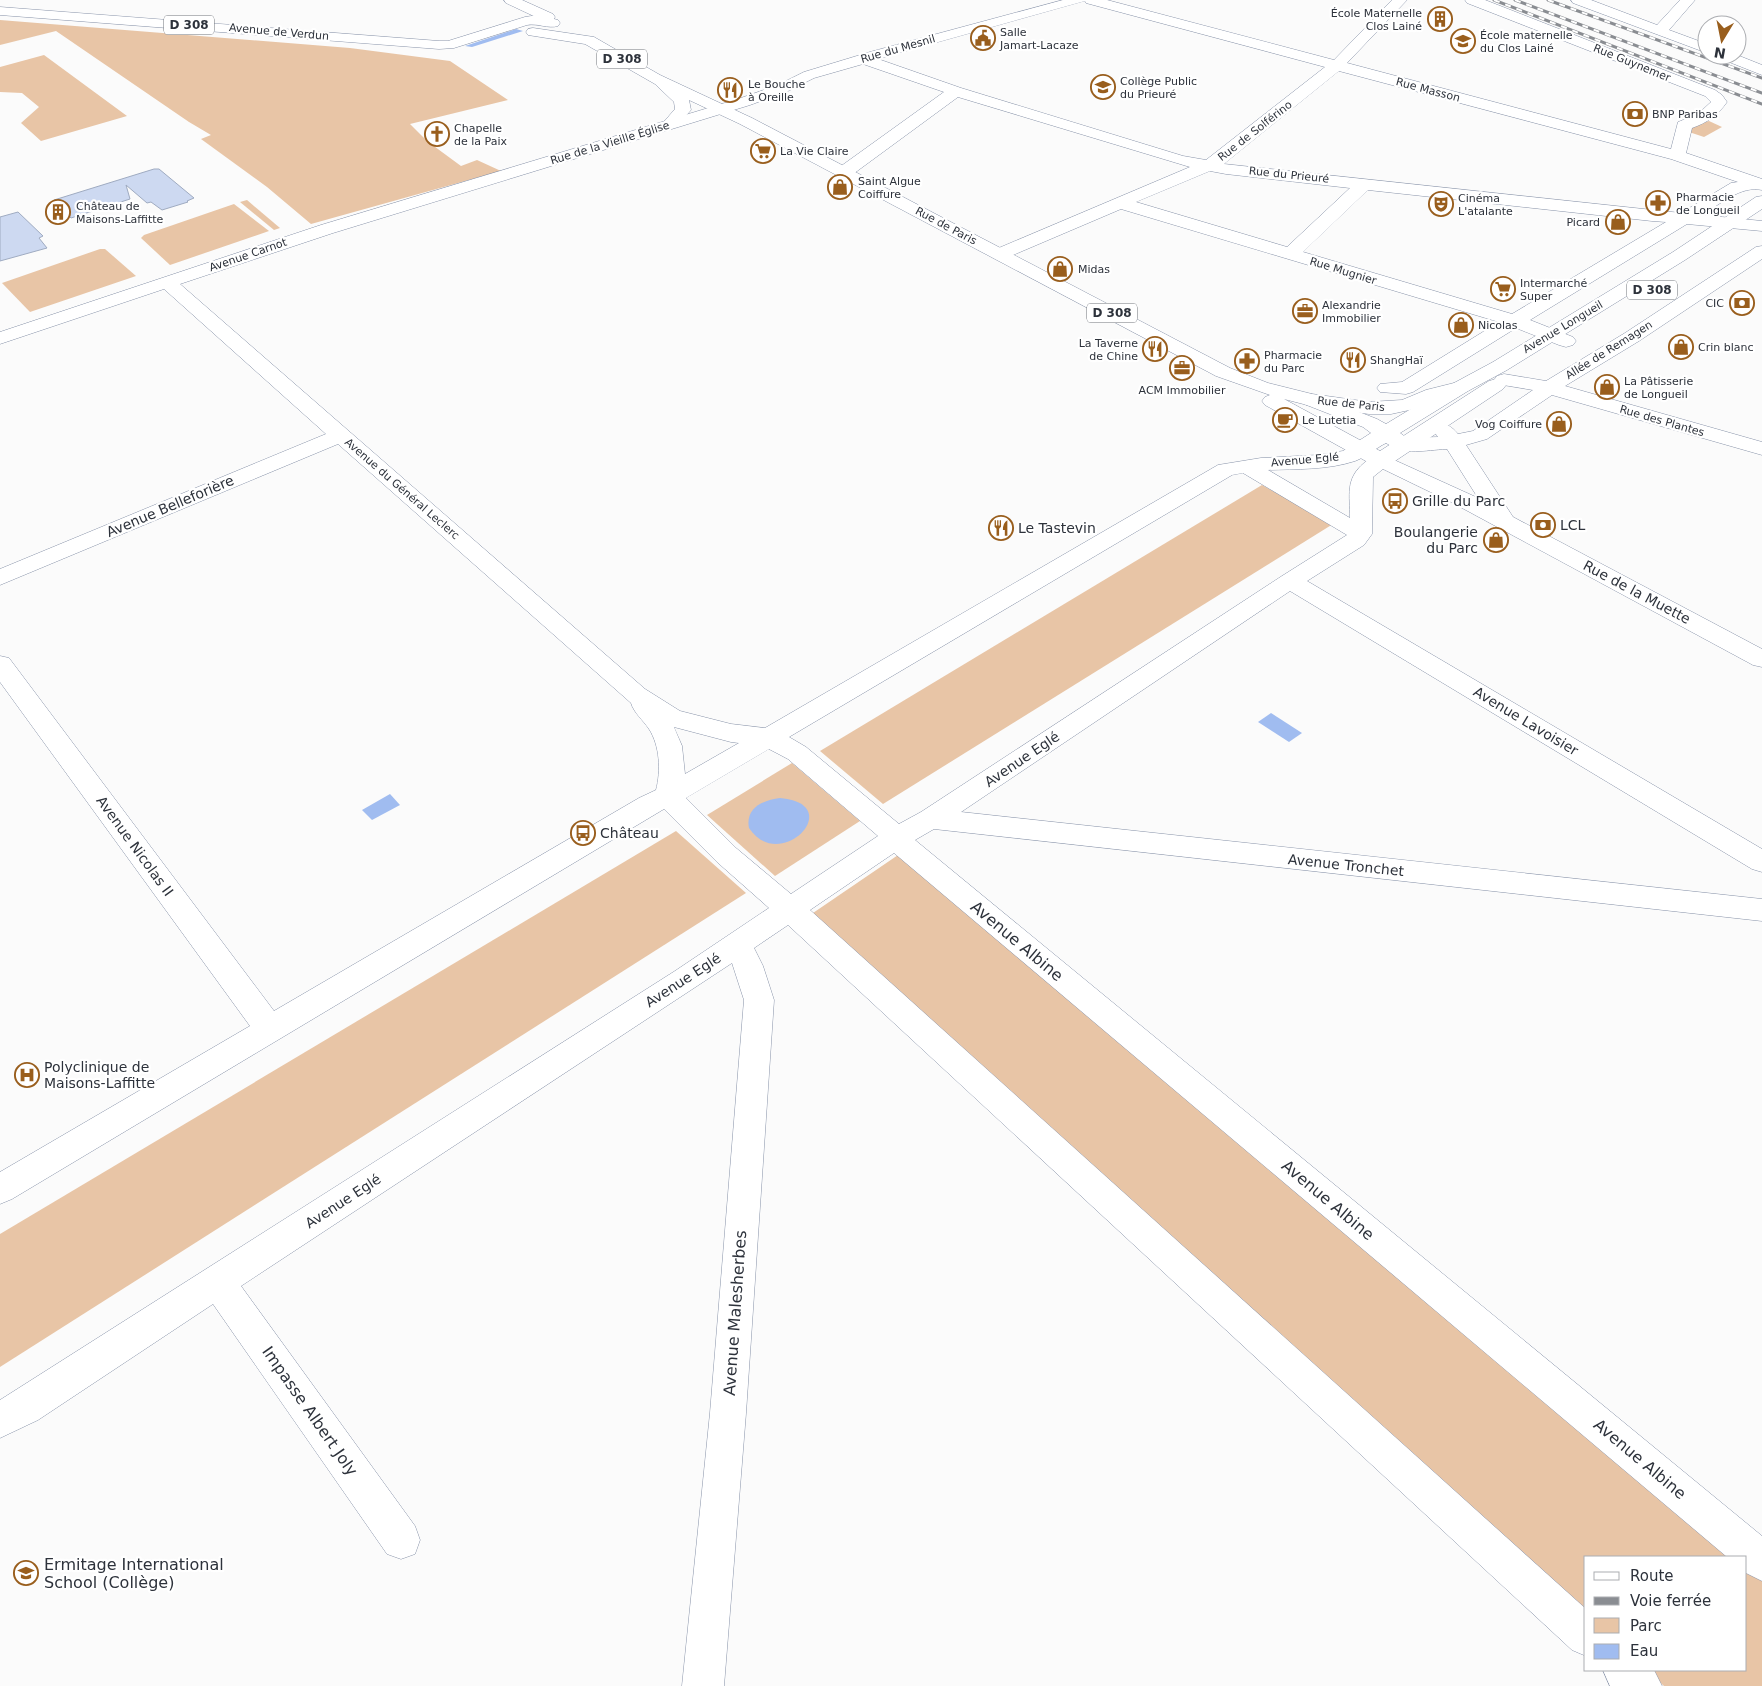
<svg xmlns="http://www.w3.org/2000/svg" width="1762" height="1686" font-family="'DejaVu Sans',sans-serif">
	<rect width="100%" height="100%" fill="#fbfbfb"/>
	<g fill="#e8c5a6">
		<polygon points="0,20 350,48 450,61 508,100 410,124 427,141 461,166 477,160 501,171 311,224 267,187 201,139 211,135 189,122 56,31 0,45"/>
		<polygon points="44,55 127,116 41,141 21,123 39,107 22,93 0,92 0,67"/>
		<polygon points="1709,121 1722,127 1704,137 1689,132 1693,126"/>
		<polygon points="247,200 280,228 274,230 240,202"/>
		<polygon points="234,204 269,231 170,265 141,238 144,235"/>
		<polygon points="100,249 105,249 136,276 30,312 2,283"/>
		<polygon points="1262,485 1333,524 883,804 820,751"/>
		<polygon points="792,763 860,821 775,876 707,815"/>
		<polygon points="676,831 746,893 0,1367 0,1234"/>
		<polygon points="901,853 1738,1557 1586,1557 1586,1615 813,913"/>
		<polygon points="1746,1563 1762,1577 1762,1686 1664,1686 1646,1670 1746,1670"/>
	</g>
	<g fill="#a0bcf0">
		<polygon points="516,29 523,31 472,47 465,46"/>
		<polygon points="1271,713 1302,733 1289,742 1258,722"/>
		<polygon points="390,794 400,805 372,820 362,810"/>
		<path d="M780,798C848,804 780,875 749,828C745,808 763,800 780,798Z"/>
	</g>
	<g fill="#cdd9f1" stroke="#9fabc1">
		<polygon points="154,169 159,169 194,198 187,201 188,202 162,210 151,202 147,203 126,185 130,199 71,218 54,200"/>
		<polygon points="18,212 43,236 39,238 47,248 0,261 0,217"/>
	</g>
	<g fill="none" stroke-linecap="round" stroke-linejoin="round">
		<defs>
			<g id="minor">
				<polygon points="504,0 522,0 553,14 555,17 551,24 541,24 539,21 540,19 506,3"/>
				<path d="M1063,0H1107L1334,60L1392,0H1407L1347,63L1671,149L1678,122L1698,114L1711,102L1705,96L1467,3L1465,0H1485L1715,90L1722,95L1727,102C1717,116 1708,122 1692,128L1686,153L1762,179V190C1741,185 1719,205 1702,215L1762,221V231L1687,224L1530,320L1573,337L1576,341L1573,345L1566,347L1559,345L1516,328L1413,392L1406,394L1380,392L1377,388L1380,384L1402,382L1499,322L1121,209L1006,258L1000,259L994,258L991,254L994,250L1190,167L958,97L849,177H837L835,173L837,169L944,92L863,64L814,78L788,91L750,105L333,233L180,284L645,689L680,711L731,724L765,728L1218,465L1261,458L1318,455L1343,451L1371,433L1363,427L1304,404L1301,400L1304,396L1311,394L1318,396L1377,419L1386,424L1454,383L1461,381L1468,383L1471,387L1468,391L1400,433L1407,438L1438,437L1433,430L1436,426C1447,423 1451,426 1458,434L1473,431L1533,390L1497,384L1494,380L1497,376L1504,374L1546,381L1625,333L1756,247L1762,246V259L1639,341L1565,386L1762,442V455L1552,395L1487,439L1466,445L1513,517L1762,649V667L1753,665L1451,502L1383,469L1373,477L1372,534L1364,545L1307,581L1762,849V872L1752,869L1290,591L961,812L1762,899V921L934,829L915,840L1762,1536V1581L1746,1573V1557H1727L894,853L810,910L1586,1609V1656L1572,1650L788,925L754,948L763,966L774,1000L746,1413L724,1686H682L710,1413L744,1000L732,963L241,1286L415,1526L420,1540L415,1554L401,1559L387,1554L213,1304L38,1420L0,1438V1400L675,971L769,908L717,862L664,809L12,1199L0,1204V1172L250,1026L0,682V656L9,658L274,1011L639,798L656,790C661,771 660,746 649,729C643,720 634,713 631,703L338,444L0,585V569L326,434L164,289L0,344V332L321,225L738,99L778,85L804,72L870,52ZM1085,1L1086,3L1325,67L1206,160L1183,156L961,88L878,59ZM1339,71L1671,159L1738,182L1731,183L1681,213L1224,164ZM1210,171L1226,174L1350,188L1287,247L1136,202ZM1368,190L1652,221L1666,222L1512,314L1303,252ZM1386,443C1406,456 1424,450 1447,449L1478,498L1381,454C1374,455 1370,458 1364,463C1345,479 1350,495 1350,518L1268,470C1296,469 1328,470 1355,461C1366,457 1376,448 1386,443ZM1243,473L1347,535L1282,576L921,812L899,824L806,747L789,737L1232,475ZM674,727L731,742L739,743L685,774L682,746ZM769,749L788,759L878,836L791,894L736,848L686,798Z"/>
				<polygon points="1571,0 1591,0 1657,25 1680,0 1695,0 1669,30 1707,44 1707,53 1573,3"/>
				<polygon points="1717,55 1737,55 1762,65 1762,75 1719,58"/>
				<polygon points="1603,1670 1654,1670 1662,1686 1610,1686"/>
			</g>
			<g id="major">
				<path d="M0,7L439,41H448L525,17L538,15L558,20L560,23L558,26C548,29 538,23 527,25L454,48L439,49L0,15Z"/>
				<polygon points="533,28 594,37 660,75 752,118 1230,368 1268,383 1312,394 1369,402 1402,400 1426,390 1454,383 1493,362 1673,252 1756,197 1762,196 1762,209 1685,260 1507,370 1468,391 1440,398 1414,409 1391,414 1369,414 1311,406 1284,399 1380,451 1489,381 1496,379 1503,381 1506,385 1503,389 1389,465 1381,466 1373,465 1265,405 1262,401 1265,397 1270,395 1216,376 740,124 689,100 691,110 676,127 664,127 662,124 675,109 674,102 655,84 585,44 528,35 526,32 528,29"/>
			</g>
		</defs>
		<use href="#minor" stroke="#8893a9" stroke-width="1"/>
		<use href="#major" stroke="#8893a9" stroke-width="1"/>
		<use href="#minor" fill="#fff" fill-rule="evenodd"/>
		<use href="#major" fill="#fff" fill-rule="evenodd"/>
		<defs>
			<g id="rail">
				<polyline points="1494,0 1762,104"/>
				<polyline points="1515,0 1762,93"/>
				<polyline points="1548,0 1762,78"/>
			</g>
		</defs>
		<use href="#rail" stroke="#8a8d92" stroke-width="3"/>
		<use href="#rail" stroke="#fff" stroke-width="2" stroke-dasharray="6" stroke-linecap="butt"/>
	</g>
	<defs>
		<symbol id="building-ring" viewBox="-11 -11 22 22"><circle r="9.5" fill="#fff" stroke="#995e1d" stroke-width="1.5"/><path d="M-4-6H4V6H1V3H-1V6H-4ZM-2.5-4.3h1.7v1.8h-1.7ZM.8-4.3h1.7v1.8H.8ZM-2.5-1h1.7V.8h-1.7ZM.8-1h1.7V.8H.8Z" fill="#995e1d"/></symbol>
		<symbol id="civic-ring" viewBox="-11 -11 22 22"><circle r="9.5" fill="#fff" stroke="#995e1d" stroke-width="1.5"/><path d="M-.6-6.5H3V-4.5H.6V-3L4-1V1h2V6H-6V1h2V-1L-.6-3ZM-1.2 2.5V6h2.4V2.5Z" fill="#995e1d"/></symbol>
		<symbol id="school-ring" viewBox="-11 -11 22 22"><circle r="9.5" fill="#fff" stroke="#995e1d" stroke-width="1.5"/><path d="M0-5L7-2L0 1L-7-2ZM-4 1L0 2.5L4 1V4Q0 6-4 4Z" fill="#995e1d"/></symbol>
		<symbol id="restaurant-ring" viewBox="-11 -11 22 22"><circle r="9.5" fill="#fff" stroke="#995e1d" stroke-width="1.5"/><path d="M-5-6h1v4h1v-4h1v4h1v-4h1v5L-1.5 .5V6h-2V.5L-5-1ZM5-6V6H3V1.5H1.5Q1.5-4 5-6Z" fill="#995e1d"/></symbol>
		<symbol id="bank-ring" viewBox="-11 -11 22 22"><circle r="9.5" fill="#fff" stroke="#995e1d" stroke-width="1.5"/><path d="M-6-4H6V4H-6ZM0-2.3a2.3 2.3 0 1 0 0 4.6a2.3 2.3 0 1 0 0-4.6Z" fill="#995e1d"/></symbol>
		<symbol id="church-ring" viewBox="-11 -11 22 22"><circle r="9.5" fill="#fff" stroke="#995e1d" stroke-width="1.5"/><path d="M-1.2-6h2.4v3.5h3.3v2.4h-3.3V6h-2.4V-.1h-3.3v-2.4h3.3Z" fill="#995e1d"/></symbol>
		<symbol id="supermarket-ring" viewBox="-11 -11 22 22"><circle r="9.5" fill="#fff" stroke="#995e1d" stroke-width="1.5"/><path d="M-6-5.5h2.5l.6 2H6L4.5 2H-2.5L-4.4-4H-6ZM-1.5 3.2a1.3 1.3 0 1 0 .1 0ZM3 3.2a1.3 1.3 0 1 0 .1 0Z" fill="#995e1d"/></symbol>
		<symbol id="shop-ring" viewBox="-11 -11 22 22"><circle r="9.5" fill="#fff" stroke="#995e1d" stroke-width="1.5"/><path d="M-5-2.5h2.3a2.7 3.5 0 0 1 5.4 0H5L5.5 6h-11ZM-1.5-2.5h3a1.5 2.3 0 0 0-3 0Z" fill="#995e1d"/></symbol>
		<symbol id="pharmacy-ring" viewBox="-11 -11 22 22"><circle r="9.5" fill="#fff" stroke="#995e1d" stroke-width="1.5"/><path d="M-2-6h4v4h4v4h-4v4h-4v-4h-4v-4h4Z" fill="#995e1d"/></symbol>
		<symbol id="theatre-ring" viewBox="-11 -11 22 22"><circle r="9.5" fill="#fff" stroke="#995e1d" stroke-width="1.5"/><path d="M-5-5.5Q0-4 5-5.5V0Q5 5 0 6Q-5 5-5 0ZM-3.3-2.5H-1v1.5H-3.3ZM1-2.5H3.3v1.5H1ZM-2.8 1Q0 5.5 2.8 1Z" fill="#995e1d"/></symbol>
		<symbol id="office-ring" viewBox="-11 -11 22 22"><circle r="9.5" fill="#fff" stroke="#995e1d" stroke-width="1.5"/><path d="M-6-3h4V-5.5h4V-3h4V5H-6ZM-1-4.5V-3h2v-1.5ZM-6 0V1H6V0Z" fill="#995e1d"/></symbol>
		<symbol id="cafe-ring" viewBox="-11 -11 22 22"><circle r="9.5" fill="#fff" stroke="#995e1d" stroke-width="1.5"/><path d="M-5.5-4.5H6V0H3Q3 3.5 0 3.5H-2.5Q-5.5 3.5-5.5 0ZM3-3.2v2h1.7v-2ZM-6 4.5H4V6H-6Z" fill="#995e1d"/></symbol>
		<symbol id="bus-ring" viewBox="-11 -11 22 22"><circle r="9.5" fill="#fff" stroke="#995e1d" stroke-width="1.5"/><path d="M-5-6H5V4H4V6H2V4H-2V6H-4V4H-5ZM-3.5-4V0h7V-4ZM-3.5 1.2v1.5H-2V1.2ZM2 1.2v1.5H3.5V1.2Z" fill="#995e1d"/></symbol>
		<symbol id="hospital-ring" viewBox="-11 -11 22 22"><circle r="9.5" fill="#fff" stroke="#995e1d" stroke-width="1.5"/><path d="M-5-5h3v3.5h4V-5h3V5h-3V1.5h-4V5h-3Z" fill="#995e1d"/></symbol>
	</defs>
	<g fill-rule="evenodd">
		<use href="#building-ring" x="1426" y="5" width="28" height="28"/>
		<use href="#civic-ring" x="969" y="24" width="28" height="28"/>
		<use href="#school-ring" x="1449" y="27" width="28" height="28"/>
		<use href="#school-ring" x="1089" y="73" width="28" height="28"/>
		<use href="#restaurant-ring" x="716" y="76" width="28" height="28"/>
		<use href="#bank-ring" x="1621" y="100" width="28" height="28"/>
		<use href="#church-ring" x="423" y="120" width="28" height="28"/>
		<use href="#supermarket-ring" x="749" y="137" width="28" height="28"/>
		<use href="#shop-ring" x="826" y="173" width="28" height="28"/>
		<use href="#pharmacy-ring" x="1644" y="189" width="28" height="28"/>
		<use href="#theatre-ring" x="1427" y="190" width="28" height="28"/>
		<use href="#building-ring" x="44" y="198" width="28" height="28"/>
		<use href="#shop-ring" x="1604" y="208" width="28" height="28"/>
		<use href="#shop-ring" x="1046" y="255" width="28" height="28"/>
		<use href="#supermarket-ring" x="1489" y="275" width="28" height="28"/>
		<use href="#bank-ring" x="1728" y="289" width="28" height="28"/>
		<use href="#office-ring" x="1291" y="297" width="28" height="28"/>
		<use href="#shop-ring" x="1447" y="311" width="28" height="28"/>
		<use href="#shop-ring" x="1667" y="333" width="28" height="28"/>
		<use href="#restaurant-ring" x="1141" y="335" width="28" height="28"/>
		<use href="#restaurant-ring" x="1339" y="346" width="28" height="28"/>
		<use href="#pharmacy-ring" x="1233" y="347" width="28" height="28"/>
		<use href="#office-ring" x="1168" y="354" width="28" height="28"/>
		<use href="#shop-ring" x="1593" y="373" width="28" height="28"/>
		<use href="#cafe-ring" x="1271" y="406" width="28" height="28"/>
		<use href="#shop-ring" x="1545" y="410" width="28" height="28"/>
		<use href="#bus-ring" x="1381" y="487" width="28" height="28"/>
		<use href="#bank-ring" x="1529" y="511" width="28" height="28"/>
		<use href="#restaurant-ring" x="987" y="514" width="28" height="28"/>
		<use href="#shop-ring" x="1482" y="526" width="28" height="28"/>
		<use href="#bus-ring" x="569" y="819" width="28" height="28"/>
		<use href="#hospital-ring" x="13" y="1061" width="28" height="28"/>
		<use href="#school-ring" x="12" y="1559" width="28" height="28"/>
	</g>
	<g text-anchor="middle" dominant-baseline="central" stroke-width="4.5" stroke-linejoin="round" paint-order="stroke">
		<g font-size="11" fill="#2d323b" stroke="#fff" text-anchor="start">
			<text x="1422" y="13" text-anchor="end">École Maternelle<tspan x="1422" dy="13">Clos Lainé</tspan></text>
			<text x="1000" y="32">Salle<tspan x="1000" dy="13">Jamart-Lacaze</tspan></text>
			<text x="1480" y="35">École maternelle<tspan x="1480" dy="13">du Clos Lainé</tspan></text>
			<text x="1120" y="81">Collège Public<tspan x="1120" dy="13">du Prieuré</tspan></text>
			<text x="748" y="84">Le Bouche<tspan x="748" dy="13">à Oreille</tspan></text>
			<text x="1652" y="114">BNP Paribas</text>
			<text x="454" y="128">Chapelle<tspan x="454" dy="13">de la Paix</tspan></text>
			<text x="780" y="151">La Vie Claire</text>
			<text x="858" y="181">Saint Algue<tspan x="858" dy="13">Coiffure</tspan></text>
			<text x="1676" y="197">Pharmacie<tspan x="1676" dy="13">de Longueil</tspan></text>
			<text x="1458" y="198">Cinéma<tspan x="1458" dy="13">L'atalante</tspan></text>
			<text x="76" y="206">Château de<tspan x="76" dy="13">Maisons-Laffitte</tspan></text>
			<text x="1600" y="222" text-anchor="end">Picard</text>
			<text x="1078" y="269">Midas</text>
			<text x="1520" y="283">Intermarché<tspan x="1520" dy="13">Super</tspan></text>
			<text x="1724" y="303" text-anchor="end">CIC</text>
			<text x="1322" y="305">Alexandrie<tspan x="1322" dy="13">Immobilier</tspan></text>
			<text x="1478" y="325">Nicolas</text>
			<text x="1138" y="343" text-anchor="end">La Taverne<tspan x="1138" dy="13">de Chine</tspan></text>
			<text x="1698" y="347">Crin blanc</text>
			<text x="1264" y="355">Pharmacie<tspan x="1264" dy="13">du Parc</tspan></text>
			<text x="1370" y="360">ShangHaï</text>
			<text x="1624" y="381">La Pâtisserie<tspan x="1624" dy="13">de Longueil</tspan></text>
			<text x="1182" y="390" text-anchor="middle">ACM Immobilier</text>
			<text x="1302" y="420">Le Lutetia</text>
			<text x="1542" y="424" text-anchor="end">Vog Coiffure</text>
		</g>
		<g font-size="11" fill="#2d323b" stroke="#fff">
			<text transform="translate(279 32) rotate(5)">Avenue de Verdun</text>
			<text transform="translate(898 49) rotate(-16)">Rue du Mesnil</text>
			<text transform="translate(1632 63) rotate(22)">Rue Guynemer</text>
			<text transform="translate(1428 90) rotate(15)">Rue Masson</text>
			<text transform="translate(1255 131) rotate(-38)">Rue de Solférino</text>
			<text transform="translate(610 143) rotate(-17)">Rue de la Vieille Église</text>
			<text transform="translate(1289 175) rotate(6)">Rue du Prieuré</text>
			<text transform="translate(946 226) rotate(28)">Rue de Paris</text>
			<text transform="translate(248 255) rotate(-19)">Avenue Carnot</text>
			<text transform="translate(1343 271) rotate(17)">Rue Mugnier</text>
			<text transform="translate(1563 327) rotate(-31)">Avenue Longueil</text>
			<text transform="translate(1609 350) rotate(-32)">Allée de Remagen</text>
			<text transform="translate(1351 404) rotate(6)">Rue de Paris</text>
			<text transform="translate(1662 421) rotate(16)">Rue des Plantes</text>
			<text transform="translate(1305 460) rotate(-5)">Avenue Eglé</text>
			<text transform="translate(402 489) rotate(41)">Avenue du Général Leclerc</text>
		</g>
		<g fill="#fff" stroke="#6c7076" stroke-width="1">
			<rect x="164" y="15.5" width="50" height="19" rx="4"/>
			<rect x="597" y="49.5" width="50" height="19" rx="4"/>
			<rect x="1627" y="280.5" width="50" height="19" rx="4"/>
			<rect x="1087" y="303.5" width="50" height="19" rx="4"/>
		</g>
		<g font-size="12" font-weight="bold" fill="#2d323b">
			<text x="189" y="25">D 308</text>
			<text x="622" y="59">D 308</text>
			<text x="1652" y="290">D 308</text>
			<text x="1112" y="313">D 308</text>
		</g>
		<g font-size="14" fill="#2d323b" stroke="#fff" text-anchor="start">
			<text x="1412" y="501">Grille du Parc</text>
			<text x="1560" y="525">LCL</text>
			<text x="1018" y="528">Le Tastevin</text>
			<text x="1478" y="532" text-anchor="end">Boulangerie<tspan x="1478" dy="16">du Parc</tspan></text>
			<text x="600" y="833">Château</text>
			<text x="44" y="1067">Polyclinique de<tspan x="44" dy="16">Maisons-Laffitte</tspan></text>
		</g>
		<g font-size="14" fill="#2d323b" stroke="#fff">
			<text transform="translate(170 506) rotate(-23)">Avenue Belleforière</text>
			<text transform="translate(1637 592) rotate(28)">Rue de la Muette</text>
			<text transform="translate(1526 721) rotate(31)">Avenue Lavoisier</text>
			<text transform="translate(1022 759) rotate(-34)">Avenue Eglé</text>
			<text transform="translate(135 846) rotate(54)">Avenue Nicolas II</text>
			<text transform="translate(1346 865) rotate(6)">Avenue Tronchet</text>
			<text transform="translate(683 980) rotate(-33)">Avenue Eglé</text>
			<text transform="translate(343 1201) rotate(-33)">Avenue Eglé</text>
		</g>
		<g font-size="16" fill="#2d323b" stroke="#fff">
			<text transform="translate(1017 941) rotate(40)">Avenue Albine</text>
			<text transform="translate(1328 1200) rotate(40)">Avenue Albine</text>
			<text transform="translate(735 1313) rotate(-86)">Avenue Malesherbes</text>
			<text transform="translate(310 1411) rotate(55)">Impasse Albert Joly</text>
			<text transform="translate(1640 1459) rotate(40)">Avenue Albine</text>
		</g>
		<g font-size="16" fill="#2d323b" stroke="#fff" text-anchor="start">
			<text x="44" y="1564">Ermitage International<tspan x="44" dy="18">School (Collège)</tspan></text>
		</g>
	</g>
	<rect x="1584" y="1556" width="162" height="115" fill="#ffffff" stroke="#abadb1"/>
	<rect x="1594" y="1572" width="25" height="8" fill="#ffffff" stroke="#abadb1"/>
	<text x="1630" y="1581" font-size="15" fill="#2d323b">Route</text>
	<rect x="1594" y="1597" width="25" height="8" fill="#8a8d92" stroke="#abadb1"/>
	<text x="1630" y="1606" font-size="15" fill="#2d323b">Voie ferrée</text>
	<rect x="1594" y="1618" width="25" height="15" fill="#e8c5a6" stroke="#abadb1"/>
	<text x="1630" y="1631" font-size="15" fill="#2d323b">Parc</text>
	<rect x="1594" y="1644" width="25" height="15" fill="#a0bcf0" stroke="#abadb1"/>
	<text x="1630" y="1656" font-size="15" fill="#2d323b">Eau</text>
	<g transform="translate(1722 40) rotate(190)"><circle r="24" fill="#ffffff" stroke="#abadb1"/>
	<path d="M0-4L9 19L0 12L-9 19Z" fill="#995e1d"/>
	<text y="-8" font-size="14" font-weight="bold" text-anchor="middle" fill="#2d323b">N</text>
	</g>
</svg>
